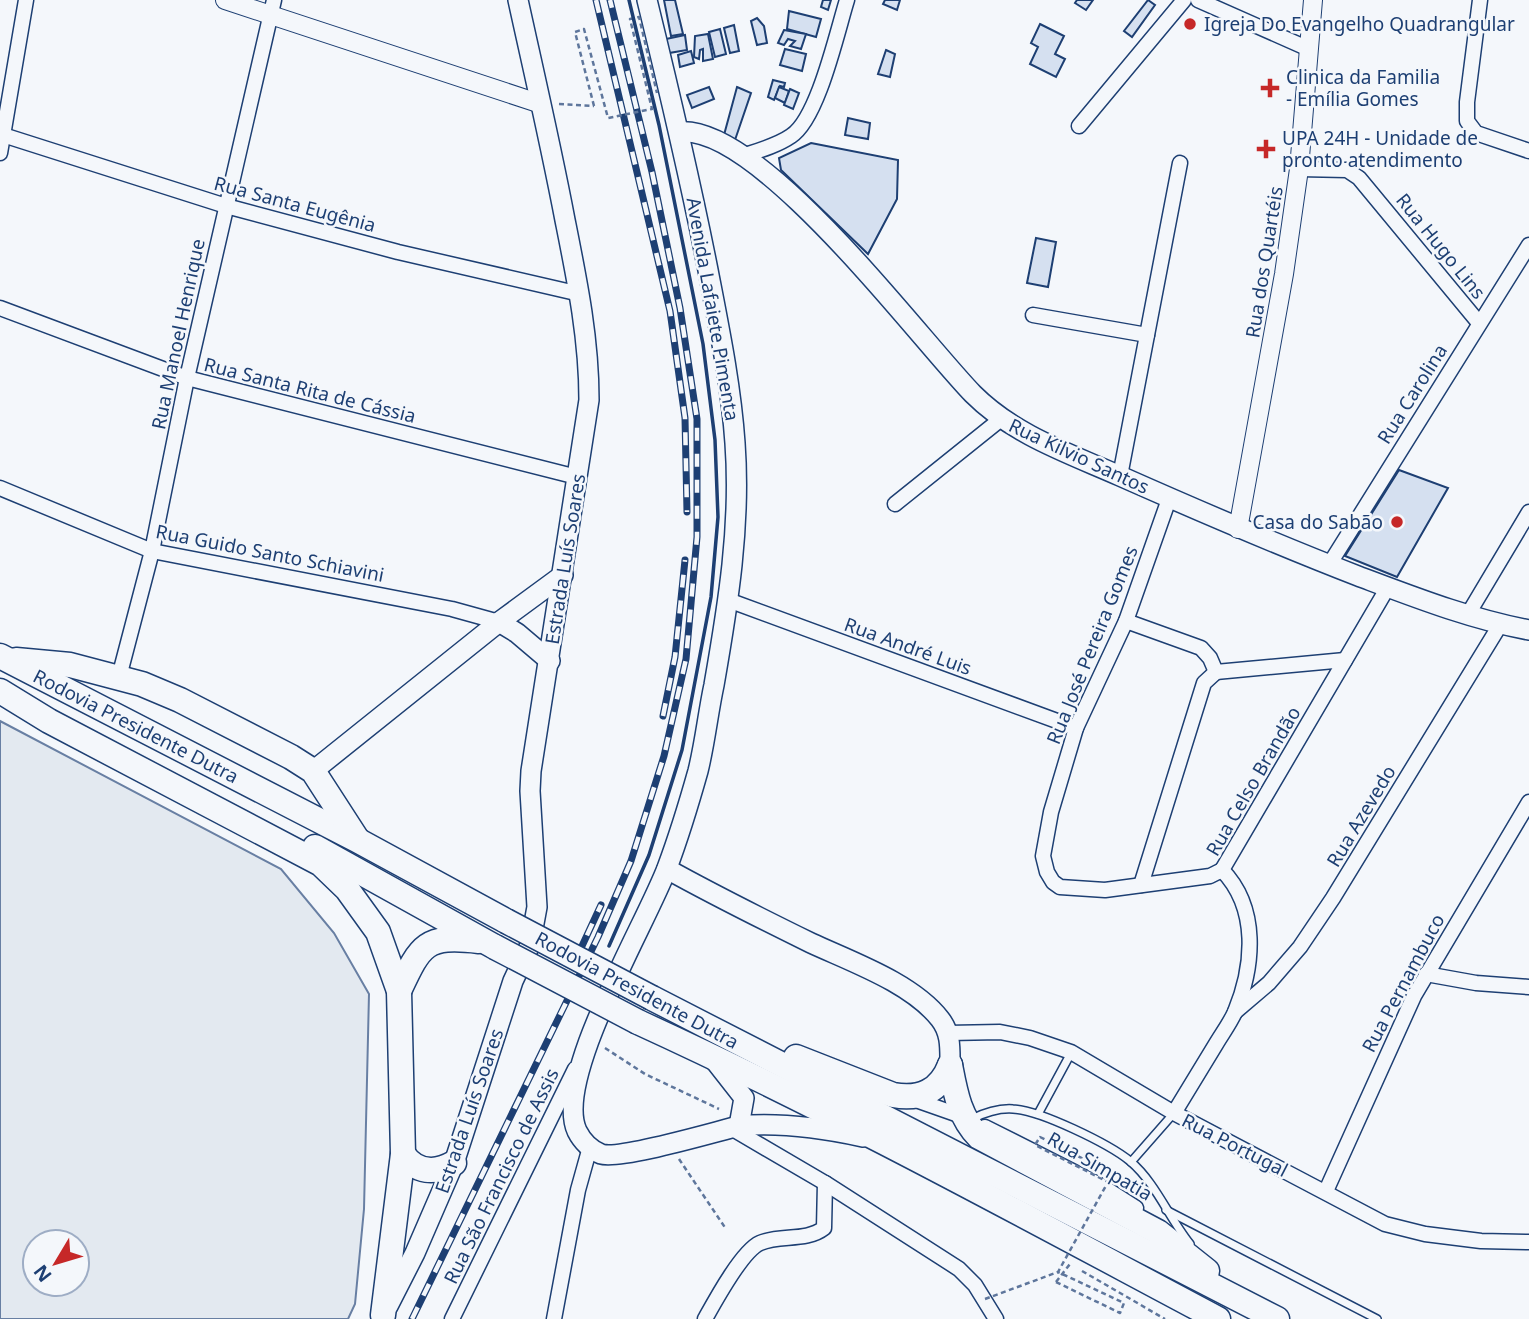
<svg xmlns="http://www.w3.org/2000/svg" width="1529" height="1319" font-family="'Noto Sans',sans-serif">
	<rect width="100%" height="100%" fill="#f4f7fb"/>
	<path fill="#e3e9f0" stroke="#687fa3" stroke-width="2" fill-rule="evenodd" d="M0,721L281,869L334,933L369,994L364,1209L355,1304L348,1319H0ZM35,1242H77V1284H35Z"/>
	<g fill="#d5e0f0" stroke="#1d3f73" stroke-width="2">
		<polygon points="664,0 675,0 683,34 671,36"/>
		<polygon points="823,0 831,0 828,10 821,7"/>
		<polygon points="885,0 900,0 897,10 883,4"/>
		<polygon points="1077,0 1093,0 1086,10 1075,3"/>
		<polygon points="1148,0 1155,5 1132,37 1124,31"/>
		<polygon points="789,11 821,19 816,37 787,29"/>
		<polygon points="757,18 764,26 767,43 757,45 751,21"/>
		<polygon points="1040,24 1064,36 1055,54 1065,59 1056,77 1030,64 1038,47 1031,43"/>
		<polygon points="734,25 739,51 730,53 724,28"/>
		<polygon points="720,29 726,54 715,57 709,32"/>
		<polygon points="784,30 806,34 801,49 790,46 795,41 788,39 784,45 778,43"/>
		<polygon points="708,34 713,59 703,61 703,49 700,50 699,59 694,57 695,36"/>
		<polygon points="685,35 687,50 669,53 666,39"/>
		<polygon points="785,49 806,54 802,71 780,65"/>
		<polygon points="886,50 895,54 890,77 878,74"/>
		<polygon points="691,51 694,63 680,67 678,55"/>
		<polygon points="773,80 785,83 784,87 780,86 774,100 768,97"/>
		<polygon points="709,87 714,99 692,108 687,95"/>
		<polygon points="737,87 751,93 735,140 724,135"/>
		<polygon points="779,87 789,91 785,103 775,98"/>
		<polygon points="790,89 799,93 793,109 784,105"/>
		<polygon points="848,118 870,123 868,139 845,135"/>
		<polygon points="811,143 898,160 897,199 868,254 781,170 779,158"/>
		<polygon points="1036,238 1056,242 1048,287 1027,283"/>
		<polygon points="1399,470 1448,488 1397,577 1345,556"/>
	</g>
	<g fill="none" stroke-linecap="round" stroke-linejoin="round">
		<defs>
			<g id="service">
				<polyline points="1038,1114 1071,1053"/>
				<path d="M972,1119C984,1113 999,1108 1013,1109C1040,1110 1109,1144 1130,1161C1156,1183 1169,1218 1190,1244"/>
				<polyline points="1131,1162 1174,1113"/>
				<polyline points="1166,1210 1377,1319"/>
			</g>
			<g id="minor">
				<polyline points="1198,0 1309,49"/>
				<polyline points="1480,0 1467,102 1467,121 1476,133 1529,151"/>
				<polyline points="1079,126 1184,0"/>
				<polyline points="3,135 226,206 398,252 580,294"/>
				<polyline points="0,153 26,0"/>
				<path d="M745,155C761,150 778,145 791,136C818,119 837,32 847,0"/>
				<polyline points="1299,169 1347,170 1359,178 1479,323"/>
				<polyline points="0,308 187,378 577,477"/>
				<polyline points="1033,315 1147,335"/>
				<polyline points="1120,476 1180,163"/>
				<polyline points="0,488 152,551 452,609 499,622"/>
				<polyline points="1169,499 1126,621 1076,728 1051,812 1043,856 1047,872 1053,882 1060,887 1105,890 1210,876 1222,870"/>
				<polyline points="895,504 1001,419"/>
				<polyline points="1329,565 1529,245"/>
				<polyline points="728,600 1076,728"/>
				<polyline points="1467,616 1529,512"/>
				<polyline points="1126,621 1201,648 1210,658 1216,672"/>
				<polyline points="1216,672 1345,660"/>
				<polyline points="119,677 152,551 187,378 274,0"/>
				<polyline points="1222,870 1388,587"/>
				<polyline points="1141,885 1204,683 1216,672"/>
				<polyline points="1426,974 1476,983 1529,987"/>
				<polyline points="1235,1012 1269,983 1300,947 1333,898 1500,625"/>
				<polyline points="948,1033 1000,1032 1030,1038 1071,1052 1174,1113 1385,1224 1425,1234 1481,1241 1529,1242"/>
				<polyline points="910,1098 967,1118"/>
				<path d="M1174,1113C1188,1090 1202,1067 1216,1044C1222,1034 1230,1023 1235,1012C1254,966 1259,908 1222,870"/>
				<polyline points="985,1127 1100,1185 1136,1208"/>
				<polyline points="731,1128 825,1183 959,1269 975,1285 996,1319"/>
				<polyline points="1326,1191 1414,996 1529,802"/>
				<polyline points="452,1319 575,1069"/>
				<polyline points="554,1319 578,1190 590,1147"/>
				<path d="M705,1319C715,1301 742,1251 760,1243C780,1234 806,1242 824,1228L825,1183"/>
			</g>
			<g id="tertiary">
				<polyline points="225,0 541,104"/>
				<polyline points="1238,529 1284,274 1299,169 1313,0"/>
			</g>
			<g id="secondary">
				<path d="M647,0C669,90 690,179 708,270C719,327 731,385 735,443C741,525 728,605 714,685C708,713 705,743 698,771C689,803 679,836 667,868C646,924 553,1079 577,1131C582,1141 591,1150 601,1154C620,1160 714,1132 739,1126C781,1122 822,1128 863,1137"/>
				<path d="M680,132C760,125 917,336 973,394C1014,435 1068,453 1120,476C1199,511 1278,545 1358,576C1414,597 1470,619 1529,630"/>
				<polyline points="499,622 517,633 550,661"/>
				<polyline points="313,771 499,622 563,575"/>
				<path d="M667,869C714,895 762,919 811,943C852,962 912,983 940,1019C951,1033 950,1048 950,1065"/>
				<polyline points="715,1061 744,1098 739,1126"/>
				<path d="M388,1306L415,1253L454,1163L513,981L530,945L537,907L530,791L531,771L589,400C589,338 577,280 565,220C551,146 534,73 518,0"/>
			</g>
			<g id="motorway">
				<polyline points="0,656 357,840 506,921"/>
				<polyline points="16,660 70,665 142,684 180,700 291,757 313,771 357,839"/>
				<polyline points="0,691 49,721 321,864 347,889 378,932 399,991 403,1154 383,1315"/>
				<polyline points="315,847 495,947"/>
				<path d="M399,991C421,944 425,935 479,941"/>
				<polyline points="652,998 1277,1319"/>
				<path d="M638,1022C835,1112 1026,1217 1218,1319"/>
				<path d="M796,1057L893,1095C920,1100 940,1091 950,1065"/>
				<path d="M950,1065C955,1091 959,1117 979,1137L1158,1232L1207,1271"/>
				<path d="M403,1154C416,1173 435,1174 454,1163"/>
			</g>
		</defs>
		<use href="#service" stroke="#1d3f73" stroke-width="10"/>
		<use href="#minor" stroke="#1d3f73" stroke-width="17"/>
		<use href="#tertiary" stroke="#1d3f73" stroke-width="20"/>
		<use href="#secondary" stroke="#1d3f73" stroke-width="22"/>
		<use href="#motorway" stroke="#1d3f73" stroke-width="27"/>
		<g stroke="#5e769c" stroke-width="2.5" stroke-dasharray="5 3.5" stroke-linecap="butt">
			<polyline points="559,104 594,106"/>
			<polyline points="605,1048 645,1074 719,1109"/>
			<polyline points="679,1159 726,1229"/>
			<polyline points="1082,1271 1165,1319"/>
			<polyline points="1056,1282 1070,1264"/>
		</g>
		<use href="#service" stroke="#f4f7fb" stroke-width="7"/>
		<use href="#minor" stroke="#f4f7fb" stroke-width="14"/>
		<use href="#tertiary" stroke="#f4f7fb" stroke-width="18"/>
		<use href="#secondary" stroke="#f4f7fb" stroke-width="19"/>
		<use href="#motorway" stroke="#f4f7fb" stroke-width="24"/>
		<defs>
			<g id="rail">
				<polyline points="596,0 670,311 685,418 687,512"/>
				<polyline points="663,716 675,657 685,560"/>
				<polyline points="576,959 601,905"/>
				<polyline points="412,1319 598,937 631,861 664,756 686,659 697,537 697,419 680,308 652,172 610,0"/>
			</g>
		</defs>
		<use href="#rail" stroke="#1d3f73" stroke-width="7"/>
		<use href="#rail" stroke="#f4f7fb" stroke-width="4.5" stroke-dasharray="13" stroke-linecap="butt"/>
		<defs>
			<g id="motorway-bridge">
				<polyline points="506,921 652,998"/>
				<polyline points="495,947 638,1022"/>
			</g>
		</defs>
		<use href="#motorway-bridge" stroke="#1d3f73" stroke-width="27" stroke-linecap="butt"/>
		<g stroke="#5e769c" stroke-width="2.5" stroke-dasharray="5 3.5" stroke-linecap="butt">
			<polyline points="594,106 575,32 584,29 608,118 652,109 630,19 639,17 657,93"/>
			<polyline points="1056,1282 1120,1313 1124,1303 1058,1272"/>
			<polyline points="985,1299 1058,1272 1108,1182 1035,1145 1040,1137 1109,1172"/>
		</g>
		<use href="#motorway-bridge" stroke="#f4f7fb" stroke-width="24"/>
		<polyline stroke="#1d3f73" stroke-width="3.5" points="609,946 649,855 682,750 711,597 718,517 715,440 703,344 659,125 629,0"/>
	</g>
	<g fill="#c62828" stroke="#f4f7fb" stroke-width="2.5">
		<circle cx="1190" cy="24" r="7"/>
		<path d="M1266.5 77.5h7v7h7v7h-7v7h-7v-7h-7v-7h7z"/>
		<path d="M1262.5 138.5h7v7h7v7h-7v7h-7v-7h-7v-7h7z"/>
		<circle cx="1397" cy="522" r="7"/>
	</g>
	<g text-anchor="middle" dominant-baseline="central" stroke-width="5" stroke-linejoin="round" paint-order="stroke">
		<g font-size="19" fill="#1d3f73" stroke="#f4f7fb" text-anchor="start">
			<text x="1204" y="24">Igreja Do Evangelho Quadrangular</text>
			<text x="1286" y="77">Clinica da Familia<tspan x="1286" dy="22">- Emília Gomes</tspan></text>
			<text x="1282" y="138">UPA 24H - Unidade de<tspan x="1282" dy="22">pronto atendimento</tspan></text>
			<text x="1383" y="522" text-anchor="end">Casa do Sabão</text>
		</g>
		<g font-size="19" fill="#1d3f73" stroke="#f4f7fb">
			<text transform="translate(295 204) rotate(15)">Rua Santa Eugênia</text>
			<text transform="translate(1441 246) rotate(51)">Rua Hugo Lins</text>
			<text transform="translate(1264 262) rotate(-81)">Rua dos Quartéis</text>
			<text transform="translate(713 309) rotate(80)">Avenida Lafaiete Pimenta</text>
			<text transform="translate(178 334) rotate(-78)">Rua Manoel Henrique</text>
			<text transform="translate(310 390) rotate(14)">Rua Santa Rita de Cássia</text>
			<text transform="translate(1412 394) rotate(-58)">Rua Carolina</text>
			<text transform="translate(1079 456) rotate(25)">Rua Kilvio Santos</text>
			<text transform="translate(270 553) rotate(11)">Rua Guido Santo Schiavini</text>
			<text transform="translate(565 559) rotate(-81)">Estrada Luís Soares</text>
			<text transform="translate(1092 645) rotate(-68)">Rua José Pereira Gomes</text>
			<text transform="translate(908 646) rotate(20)">Rua André Luis</text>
			<text transform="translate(136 726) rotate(27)">Rodovia Presidente Dutra</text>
			<text transform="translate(1253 781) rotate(-60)">Rua Celso Brandão</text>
			<text transform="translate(1361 816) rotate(-59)">Rua Azevedo</text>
			<text transform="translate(1403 983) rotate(-62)">Rua Pernambuco</text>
			<text transform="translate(637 990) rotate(28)">Rodovia Presidente Dutra</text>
			<text transform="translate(469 1111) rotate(-71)">Estrada Luís Soares</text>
			<text transform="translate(1235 1145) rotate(27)">Rua Portugal</text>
			<text transform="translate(1100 1166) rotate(30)">Rua Simpatia</text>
			<text transform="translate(501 1176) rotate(-64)">Rua São Francisco de Assis</text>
		</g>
	</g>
	<g transform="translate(56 1263) rotate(232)"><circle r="33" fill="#f4f7fb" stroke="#9eadc5" stroke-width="2"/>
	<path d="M0-5L12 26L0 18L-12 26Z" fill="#c62828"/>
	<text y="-10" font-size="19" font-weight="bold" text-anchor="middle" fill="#1d3f73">N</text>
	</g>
</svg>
